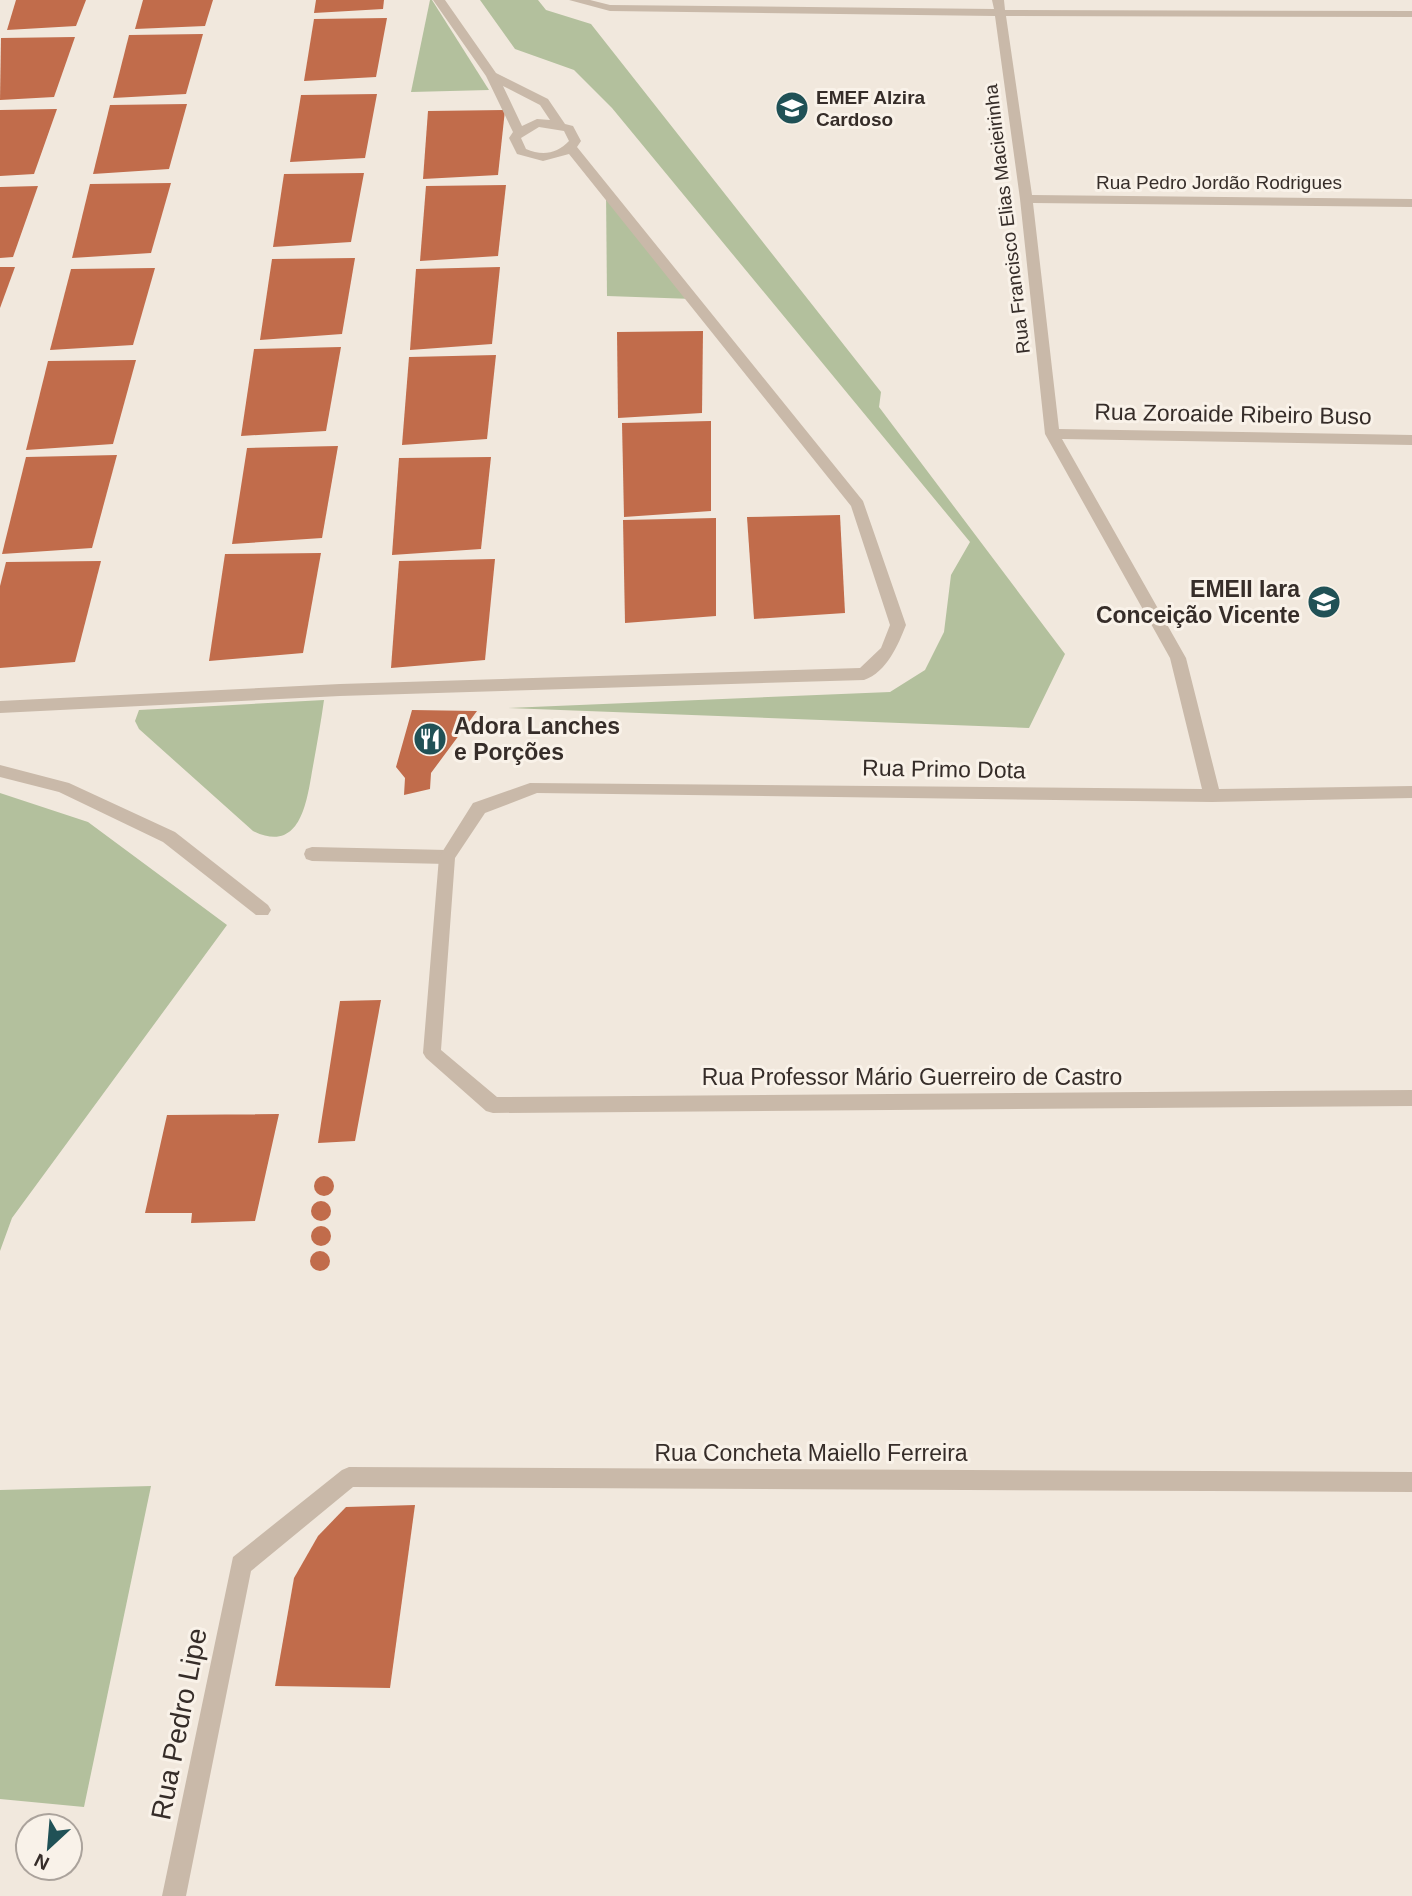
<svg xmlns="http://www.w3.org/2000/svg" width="1412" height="1896" font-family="Arial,sans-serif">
	<rect width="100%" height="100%" fill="#f1e8dd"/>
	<g fill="#b3c09d">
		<polygon points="430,0 432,0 489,90 411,92"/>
		<polygon points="480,0 538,0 546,10 591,24 881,392 879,407 1065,654 1029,728 508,708 890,692 925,670 944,632 951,575 970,542 612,108 574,70 515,49"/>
		<polygon points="606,191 693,299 607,296"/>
		<path d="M324,700C321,722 317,744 313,766C307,799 302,855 253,831L139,729L135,721L139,710Z"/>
		<polygon points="0,793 88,822 227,925 12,1218 0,1251"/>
		<polygon points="151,1486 84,1807 0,1799 0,1490"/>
	</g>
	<g fill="#c16c4b">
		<polygon points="16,0 86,0 76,26 7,30"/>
		<polygon points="143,0 213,0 205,26 135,29"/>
		<polygon points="316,0 384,0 383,9 314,13"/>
		<polygon points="387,18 376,77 304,81 314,19"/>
		<polygon points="203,34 186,94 113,98 129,35"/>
		<polygon points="75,37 54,97 0,100 1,38"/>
		<polygon points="377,94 365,158 290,162 301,95"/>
		<polygon points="187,104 169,169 93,174 110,105"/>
		<polygon points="57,109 34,174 0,176 0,110"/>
		<polygon points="505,110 498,175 423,179 428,111"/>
		<polygon points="364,173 351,242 273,247 284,174"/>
		<polygon points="171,183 151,253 72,258 90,184"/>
		<polygon points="506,185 498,256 420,261 426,186"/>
		<polygon points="38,186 13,257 0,258 0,187"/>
		<polygon points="355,258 342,334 260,340 272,259"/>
		<polygon points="0,267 15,267 0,308"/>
		<polygon points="500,267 492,344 410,350 416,269"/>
		<polygon points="155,268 133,345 50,350 71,269"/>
		<polygon points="703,331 702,413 618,418 617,332"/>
		<polygon points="341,347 326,431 241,436 254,349"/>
		<polygon points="496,355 487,439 402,445 409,357"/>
		<polygon points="136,360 113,444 26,450 48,361"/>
		<polygon points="711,421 711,511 624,517 622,423"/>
		<polygon points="338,446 322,538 232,544 247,448"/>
		<polygon points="117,455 92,548 2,554 26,457"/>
		<polygon points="491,457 481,549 392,555 399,458"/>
		<polygon points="840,515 845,613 754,619 747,517"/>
		<polygon points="716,518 716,616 625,623 623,520"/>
		<polygon points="321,553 303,653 209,661 225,554"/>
		<polygon points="495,559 485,660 391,668 399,561"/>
		<polygon points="101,561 75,662 0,668 0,586 6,562"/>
		<polygon points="412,710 477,711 431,773 430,789 404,795 405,778 396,767"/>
		<polygon points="381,1000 355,1141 318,1143 340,1001"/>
		<polygon points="279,1114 255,1221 191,1223 192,1213 145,1213 167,1115"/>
		<circle cx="324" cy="1186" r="10"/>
		<circle cx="321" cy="1211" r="10"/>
		<circle cx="321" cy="1236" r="10"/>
		<circle cx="320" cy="1261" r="10"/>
		<polygon points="415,1505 390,1688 275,1686 294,1578 318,1536 346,1507"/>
	</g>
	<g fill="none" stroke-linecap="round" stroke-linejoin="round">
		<g fill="#c9b9a9" fill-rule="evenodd">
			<path d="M433,0H445L496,73L548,99L565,124L573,126L581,141L577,147L863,501L906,625C898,645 887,672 864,680L340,696L0,713V701L340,684L860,668L881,648L890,625L851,506L569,154L543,161L517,154L509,138L513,132L486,76ZM503,86L540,105L550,120L537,119L522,126ZM539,127L564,131L569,141C557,154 542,156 526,149L521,138Z"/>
			<polygon points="0,765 69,783 175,832 268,905 271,910 268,915 256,915 163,842 59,792 0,777"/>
			<polygon points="312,847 447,850 453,852 455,857 453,862 447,864 312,861 306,859 304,854 306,849"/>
		</g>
		<g fill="#c9b9a9" fill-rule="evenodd">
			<polygon points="569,0 590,0 610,5 994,9 992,0 1004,0 1005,10 1412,11 1412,17 1006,16 1032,195 1412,199 1412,207 1033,203 1059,429 1412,435 1412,445 1062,439 1186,658 1219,789 1412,786 1412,798 1212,802 537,793 485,813 455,858 441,1050 497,1097 1412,1090 1412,1106 493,1113 486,1111 426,1058 423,1053 439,857 473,803 530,783 1202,789 1170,658 1045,434 1020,199 995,16 610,11"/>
			<polygon points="349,1467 1412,1472 1412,1492 353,1487 251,1571 186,1896 162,1896 233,1557 342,1470"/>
		</g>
	</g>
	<defs>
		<symbol id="school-disc" viewBox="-11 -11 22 22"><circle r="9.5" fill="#205156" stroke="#f9f2e9"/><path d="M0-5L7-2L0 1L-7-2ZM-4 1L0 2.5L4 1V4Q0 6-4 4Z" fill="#fff"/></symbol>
		<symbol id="restaurant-disc" viewBox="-11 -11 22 22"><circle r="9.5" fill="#205156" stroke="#f9f2e9"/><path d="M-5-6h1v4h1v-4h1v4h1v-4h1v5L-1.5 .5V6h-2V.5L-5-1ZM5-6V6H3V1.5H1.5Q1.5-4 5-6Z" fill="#fff"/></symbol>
	</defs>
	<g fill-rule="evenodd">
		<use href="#school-disc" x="773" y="89" width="38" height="38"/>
		<use href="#school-disc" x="1305" y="583" width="38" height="38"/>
		<use href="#restaurant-disc" x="411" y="720" width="38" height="38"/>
	</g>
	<g text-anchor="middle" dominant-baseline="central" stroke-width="6" stroke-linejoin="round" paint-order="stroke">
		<g font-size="19" font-weight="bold" fill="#362d29" stroke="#f9f2e9" text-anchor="start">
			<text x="816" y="97">EMEF Alzira<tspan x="816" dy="22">Cardoso</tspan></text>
		</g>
		<g font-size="19" fill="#362d29" stroke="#f9f2e9">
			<text x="1219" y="182">Rua Pedro Jordão Rodrigues</text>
			<text transform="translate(1007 219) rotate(-97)">Rua Francisco Elias Macieirinha</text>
		</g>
		<g font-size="23" fill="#362d29" stroke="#f9f2e9">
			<text transform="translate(1233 414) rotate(1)">Rua Zoroaide Ribeiro Buso</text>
			<text transform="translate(944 769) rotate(1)">Rua Primo Dota</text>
			<text x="912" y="1077">Rua Professor Mário Guerreiro de Castro</text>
			<text x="811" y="1453">Rua Concheta Maiello Ferreira</text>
		</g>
		<g font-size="23" font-weight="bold" fill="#362d29" stroke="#f9f2e9" text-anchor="end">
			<text x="1300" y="589">EMEII Iara<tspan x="1300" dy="26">Conceição Vicente</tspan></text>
			<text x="454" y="726" text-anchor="start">Adora Lanches<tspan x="454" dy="26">e Porções</tspan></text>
		</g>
		<g font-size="28" fill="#362d29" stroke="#f9f2e9">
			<text transform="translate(179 1724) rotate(-79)">Rua Pedro Lipe</text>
		</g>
	</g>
	<g transform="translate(49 1847) rotate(206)"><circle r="33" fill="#f9f2e9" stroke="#aba39c" stroke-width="2"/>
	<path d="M0-5L12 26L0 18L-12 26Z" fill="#205156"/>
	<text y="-10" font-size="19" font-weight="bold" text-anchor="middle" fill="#362d29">N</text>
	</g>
</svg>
